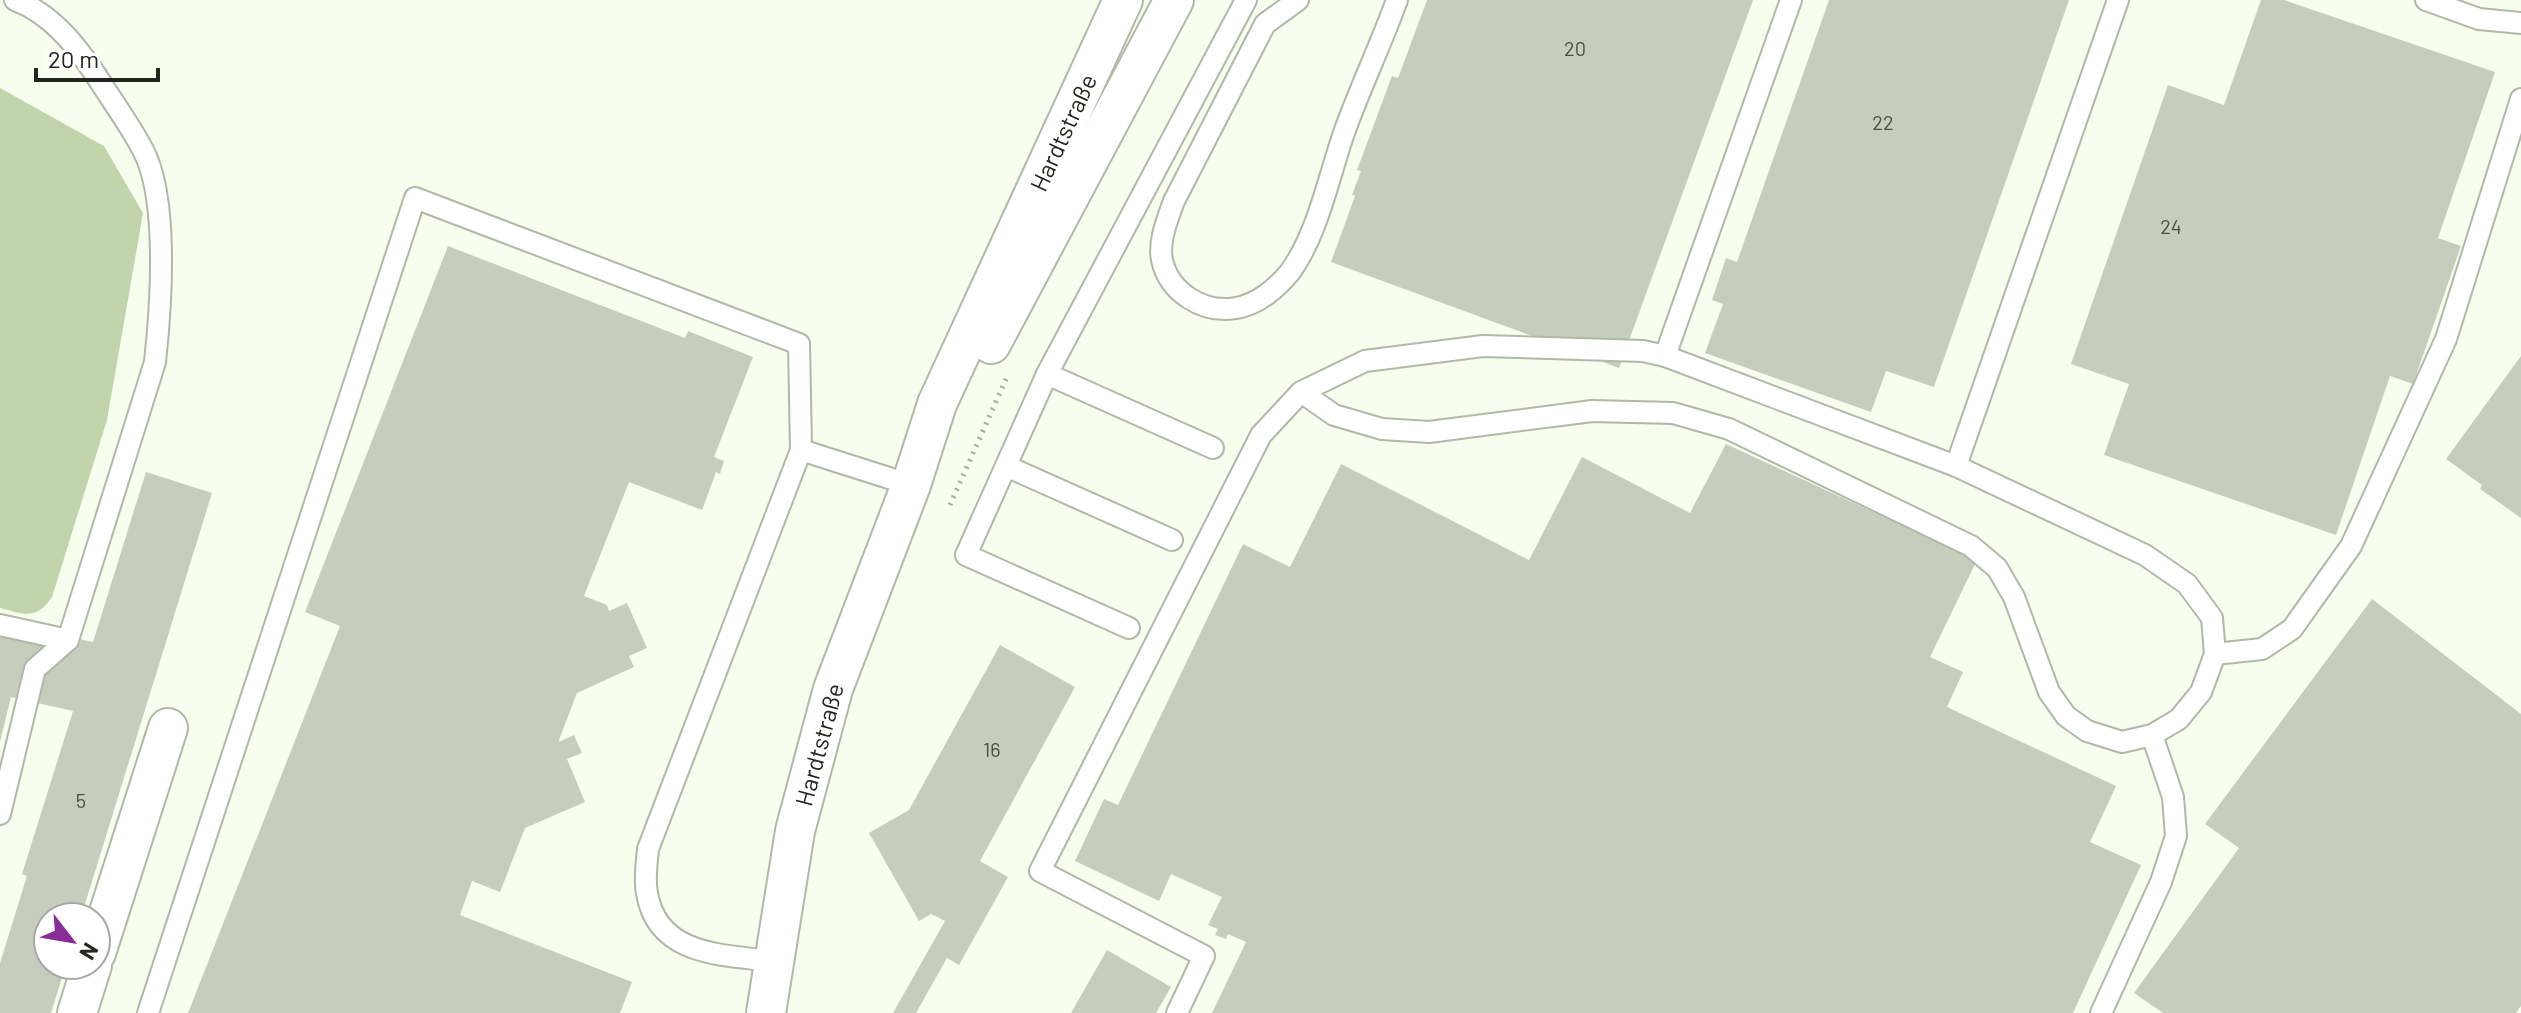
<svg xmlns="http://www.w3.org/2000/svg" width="2521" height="1013" font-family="Barlow,sans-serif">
	<rect width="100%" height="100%" fill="#f7feee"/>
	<path fill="#c2d4ab" d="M0,88L104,146L143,213L107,420L52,597C36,621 24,614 0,608Z"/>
	<g fill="#c6cdbd">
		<polygon points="1427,0 1753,0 1619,368 1331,262 1355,196 1352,195 1361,171 1357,170 1392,76 1398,78"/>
		<polygon points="1829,0 2069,0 1934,387 1886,371 1871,412 1705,353 1723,304 1712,300 1726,258 1737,262"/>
		<polygon points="2261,0 2284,0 2495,72 2438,238 2461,246 2413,384 2390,376 2336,535 2104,455 2129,384 2071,364 2168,85 2224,105"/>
		<polygon points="448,246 685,338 688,331 753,357 714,457 724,461 720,474 716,472 702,510 629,482 584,596 607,605 609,611 627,603 647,648 629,656 634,667 577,693 559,740 559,742 574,735 582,753 567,759 585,802 525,828 500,892 472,881 460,915 632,982 620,1013 188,1013 340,626 305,612"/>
		<polygon points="2521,356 2521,518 2480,489 2482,485 2446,459"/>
		<polygon points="1726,444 1977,560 1930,657 1963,672 1947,707 2116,786 2090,842 2141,865 2073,1013 1212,1013 1246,942 1228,934 1226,939 1215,935 1218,929 1208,925 1222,897 1171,874 1159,901 1075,861 1104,799 1118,805 1243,544 1290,567 1341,464 1529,560 1582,457 1690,513"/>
		<polygon points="146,472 212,493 81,917 48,917 48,965 66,965 51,1013 0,1013 0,963 27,876 22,874 73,711 11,697 0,742 0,622 93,642"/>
		<polygon points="2372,599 2521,714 2521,1006 2516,1013 2163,1013 2134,993 2239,848 2205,824"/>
		<polygon points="1000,645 1075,687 980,861 1008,877 959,965 947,958 916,1013 893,1013 945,921 931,914 919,921 869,833 909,810"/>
		<polygon points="1107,950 1171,987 1156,1013 1071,1013"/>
	</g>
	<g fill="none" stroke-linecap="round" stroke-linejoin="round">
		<defs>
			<g id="lane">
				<path d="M1298,0L1265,24L1174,201C1168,218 1158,241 1162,260C1169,292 1203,314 1236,308C1257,305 1277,288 1290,272C1318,234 1329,175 1345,130C1361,86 1381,44 1397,0"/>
				<polyline points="2426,0 2479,19 2521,23"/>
				<polyline points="1665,356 1791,0"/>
				<polyline points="1047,374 1213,448"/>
				<polyline points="1006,466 1172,540"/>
				<polyline points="1956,466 2118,0"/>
				<polyline points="0,625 68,640"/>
				<polyline points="1129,628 966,555 1047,374 1246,0"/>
				<polyline points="2215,654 2262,649 2292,629 2351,546 2446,339 2521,99"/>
				<path d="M0,814L35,669L68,640L155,362C161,307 169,199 143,150C131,127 115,105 101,83C79,49 54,15 15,0"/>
				<path d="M773,961C723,955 657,956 647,893C644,879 647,862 648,849L801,450"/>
				<polyline points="148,1013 415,198 799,344 801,450 911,485"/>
				<polyline points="1177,1013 1204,956 1040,871 1261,435 1301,392 1365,361 1483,346 1643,351 1665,356 1956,466 2145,555 2187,584 2212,618 2215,654 2201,692 2179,719 2152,735 2122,742 2087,731 2066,716 2049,692 2014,597 1997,568 1971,546 1729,429 1673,413 1592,411 1429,432 1382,429 1334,415 1301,392"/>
				<polyline points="2101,1013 2161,882 2176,836 2173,797 2152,735"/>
			</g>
			<g id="street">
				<polyline points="991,344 1174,0"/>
				<polyline points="96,953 168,728"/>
				<polyline points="77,1013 92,965"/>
				<path id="s1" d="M766,1013L795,831L833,689L911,485L937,404L1123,0"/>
			</g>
		</defs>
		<use href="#lane" stroke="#b1b8a8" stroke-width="24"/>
		<use href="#street" stroke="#b1b8a8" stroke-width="42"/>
		<polyline stroke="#a5aa9e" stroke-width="5" stroke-dasharray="2 6" stroke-linecap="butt" points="950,505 1006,379"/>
		<use href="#lane" stroke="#fff" stroke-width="20"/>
		<use href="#street" stroke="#fff" stroke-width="38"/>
	</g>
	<g text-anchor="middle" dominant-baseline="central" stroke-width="8" stroke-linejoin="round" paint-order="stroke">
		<g font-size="20" fill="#4c4f46">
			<text x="1575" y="48">20</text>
			<text x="1883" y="122">22</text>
			<text x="2171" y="226">24</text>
			<text x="992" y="749">16</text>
			<text x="81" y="800">5</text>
		</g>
		<g font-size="24" fill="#23251f" stroke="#fff">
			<text stroke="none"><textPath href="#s1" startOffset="934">Hardtstraße</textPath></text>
			<text stroke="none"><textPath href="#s1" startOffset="274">Hardtstraße</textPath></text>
		</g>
	</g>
	<g transform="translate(72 941) rotate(121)"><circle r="38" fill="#ffffff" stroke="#a7a8a5" stroke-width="2"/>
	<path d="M0-6L14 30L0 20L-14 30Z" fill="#882d98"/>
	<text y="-12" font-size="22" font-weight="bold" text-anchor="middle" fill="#23251f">N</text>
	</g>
	<path d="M36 68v12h122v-12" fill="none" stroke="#23251f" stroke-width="4"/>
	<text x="48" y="68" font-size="24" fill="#23251f" stroke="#ffffff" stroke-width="6" paint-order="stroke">20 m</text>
</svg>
